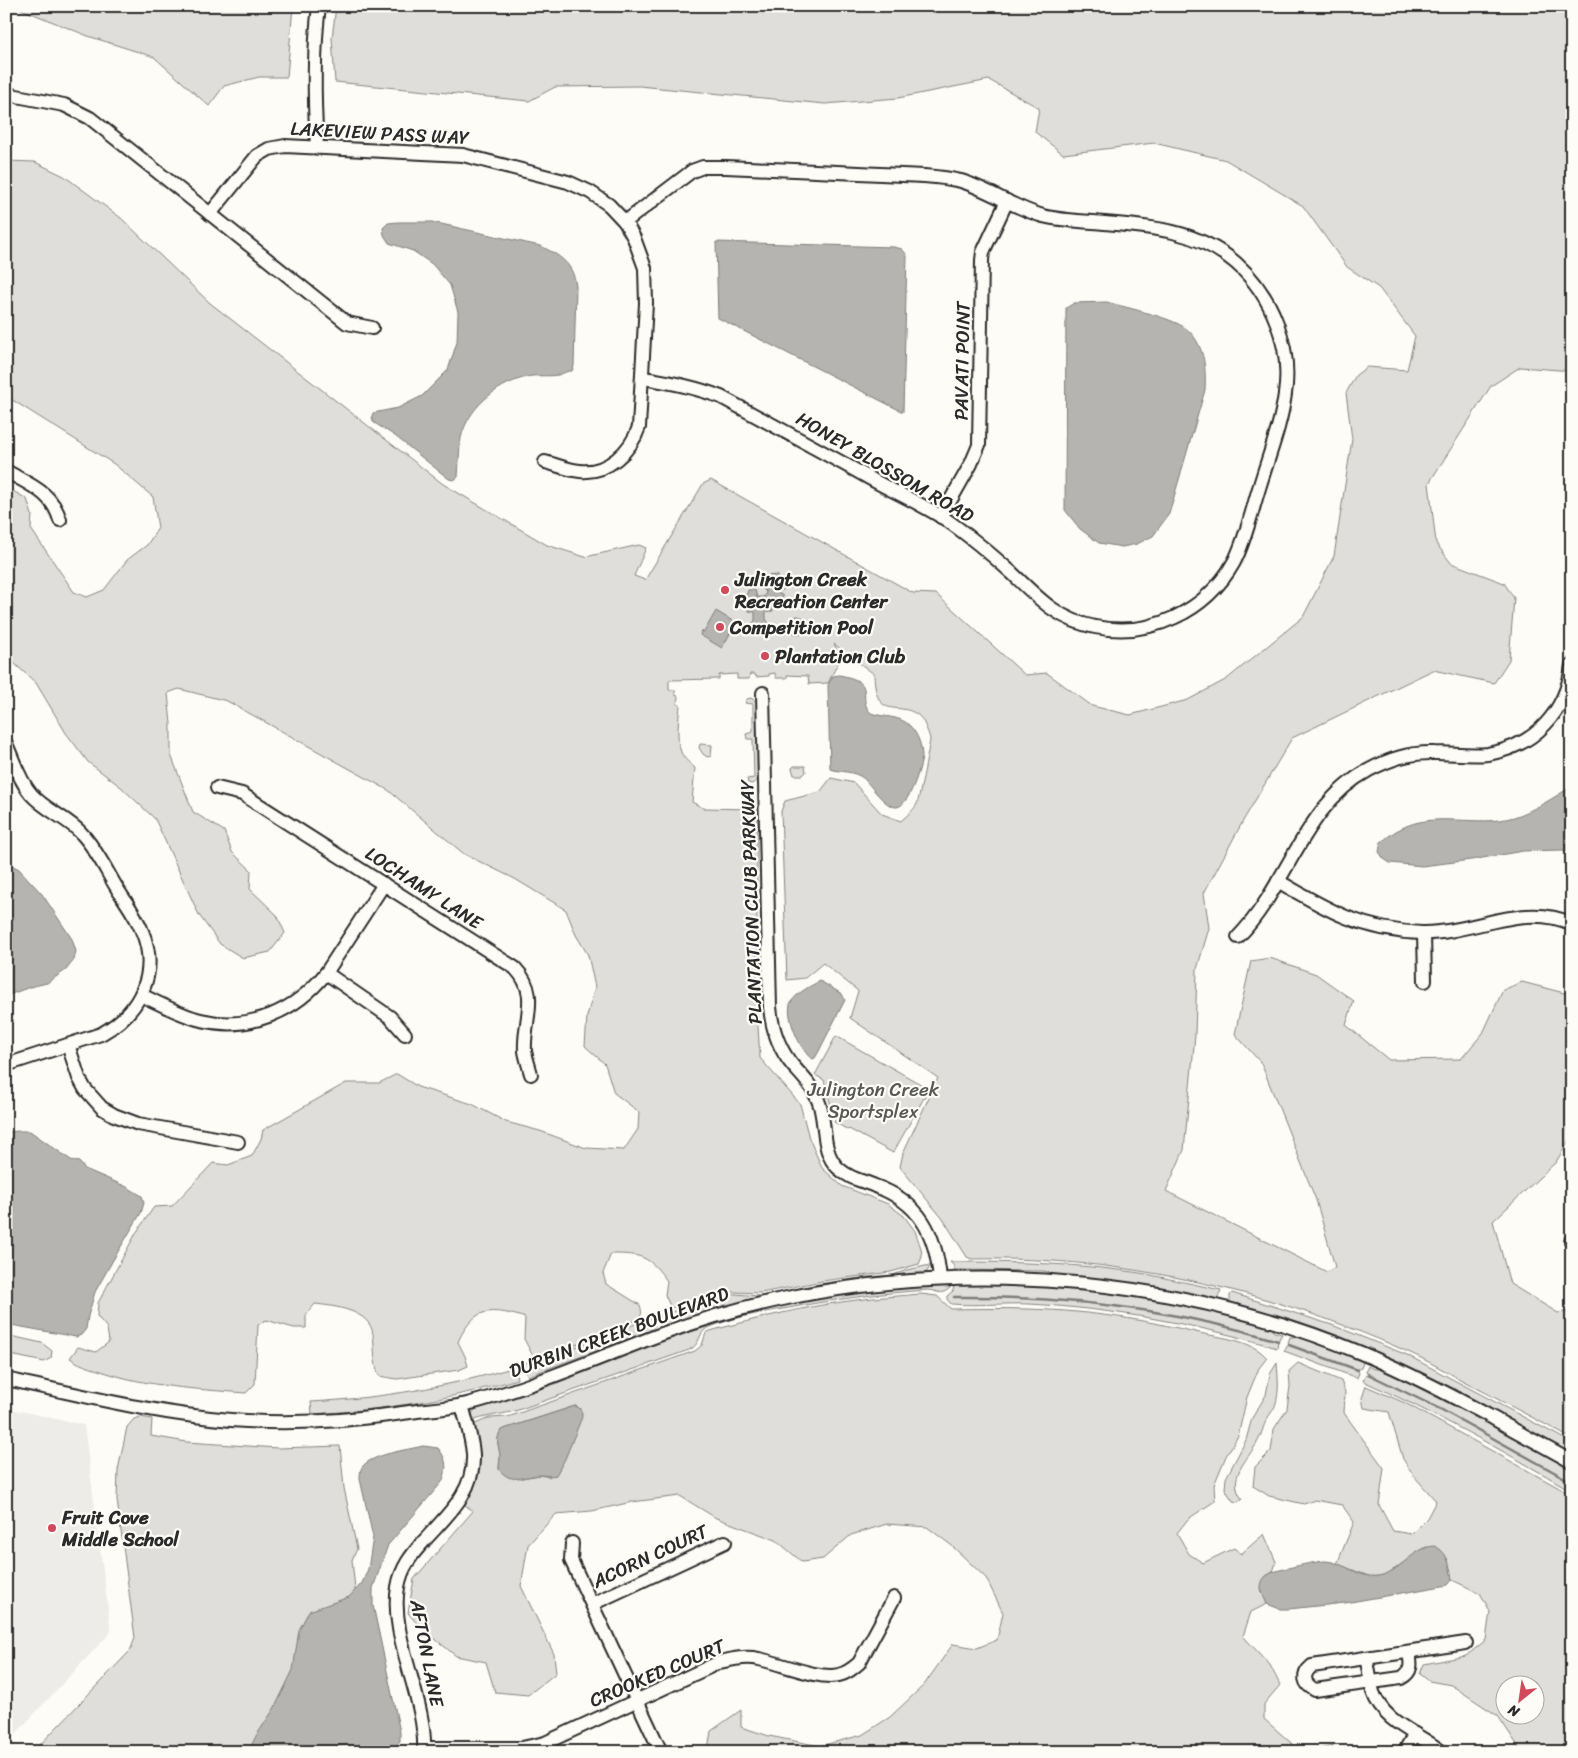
<svg xmlns="http://www.w3.org/2000/svg" width="1578" height="1758" font-family="Sriracha,sans-serif">
	<rect width="100%" height="100%" fill="#fdfcf7"/>
	<filter id="ink" filterUnits="userSpaceOnUse"><feTurbulence type="fractalNoise" baseFrequency=".02" numOctaves="2"/><feDisplacementMap in="SourceGraphic" scale="10" xChannelSelector="R" yChannelSelector="G"/><feConvolveMatrix kernelMatrix="1 2 1 2 8 2 1 2 1" color-interpolation-filters="sRGB"/></filter>
	<g filter="url(#ink)">
		<polygon fill="#edece8" points="6,1408 84,1425 111,1632 6,1744"/>
		<g fill="#dfdeda" stroke="#858482" fill-rule="evenodd">
			<polygon points="19,6 293,6 287,77 259,77 224,86 209,106 154,57 88,36 21,9"/>
			<path d="M336,6H1572V371L1520,367L1491,386L1429,483L1436,543L1451,563L1504,583L1514,598L1509,660L1494,683L1433,670L1292,738L1243,821L1204,893L1209,928L1197,969L1195,1035L1184,1150L1166,1191L1327,1272L1335,1267L1316,1200L1261,1063L1235,1034L1251,961L1270,958L1316,974L1354,1001L1346,1025L1389,1060L1461,1059L1483,1033L1503,990L1522,982L1572,995V1135L1556,1162L1493,1221L1510,1284L1558,1313L1572,1311V1439C1540,1421 1508,1405 1475,1387C1455,1377 1436,1365 1415,1355C1277,1292 1125,1256 972,1259L967,1257L943,1219L900,1167L903,1153L938,1078L850,1018L858,991L823,963L805,978L787,980L781,811L785,801L820,792L831,778L854,783L882,814L901,821C906,816 914,810 917,804C919,800 930,743 930,739C929,734 924,722 921,718C901,697 876,726 874,674L834,644L841,657L828,683L809,684L808,676L787,675V678H776L775,673L769,674V676L756,677L755,674H750L749,679H737V674L719,675V679L669,680V690H675V695L678,696L677,704L680,705C679,716 676,738 680,749C682,757 689,763 695,768L692,802L703,808L751,809L757,814V1011L760,1058L800,1104L809,1138L822,1168L842,1186L888,1204L904,1216L915,1231L921,1248L922,1257L919,1264L891,1272L822,1281L761,1293L733,1292L710,1297L671,1308L665,1295L667,1281C649,1256 642,1254 611,1254L603,1273L606,1284L640,1305C642,1312 643,1315 637,1320L586,1339L578,1344L534,1358L524,1339L525,1318C515,1314 494,1309 483,1313C472,1316 462,1332 458,1342L465,1356L468,1366L459,1370L397,1379L379,1376C373,1361 375,1350 373,1334C370,1310 334,1306 315,1304L306,1315V1328H294L266,1320L258,1325L255,1384L246,1393C196,1389 146,1387 98,1370C88,1367 78,1364 70,1358L78,1347L96,1352L109,1342L107,1328L97,1316L98,1303L136,1233L154,1207L172,1206L213,1163L228,1165L252,1156L261,1139L263,1130L346,1083H379L397,1074L418,1087L472,1104L506,1122L540,1131L586,1148L624,1150L638,1129L639,1112L614,1093L605,1064L585,1046L587,1016L595,987L588,955L576,935L566,910L515,879L464,854L388,790L227,701L179,689L168,693L171,724V755L193,812L224,831L232,852L251,870L250,889L277,915L285,933L270,952L243,958L220,944L199,915L155,819L121,787L88,762L66,733L36,683L6,656V487L27,499L32,515L31,529L74,592L87,597L104,590L127,560L147,545L158,528L153,497L114,464L6,396V161L35,162L64,176L121,218L210,303L443,484L547,545L585,557L639,545L646,548L634,576L645,580L703,484L711,480L913,593L936,594L1025,675L1047,673L1092,706L1130,715L1188,700L1227,679L1303,617L1334,556L1352,439L1346,393L1356,375L1367,367L1407,370L1415,336L1379,288L1347,267L1303,206L1226,160L1154,143L1063,154L1035,132L1039,108L989,80L898,98L825,104L639,86L555,87L529,101L335,82L332,38Z"/>
			<polygon points="751,698 757,702 759,779 752,784 748,783 747,779 754,778 753,739 747,739 746,734 753,732 753,704 745,703 747,699"/>
			<polygon points="700,744 712,745 711,756 707,757 703,754 699,748"/>
			<polygon points="794,766 805,766 806,772 803,775 794,775 792,768"/>
			<polygon points="836,1036 929,1089 893,1153 849,1129 848,1130 834,1122 837,1116 833,1113 824,1080 815,1075"/>
			<path d="M950,1262C1015,1262 1081,1263 1146,1274C1171,1279 1196,1285 1221,1290L1217,1300L1211,1299L1209,1300L1064,1277L1044,1271L958,1270H954V1266Z"/>
			<polygon points="930,1265 928,1270 924,1275 666,1326 660,1315 735,1294 760,1296 818,1284 867,1277 893,1275 907,1270"/>
			<path d="M950,1284V1288C941,1296 938,1291 928,1290C879,1293 831,1300 783,1309C759,1313 731,1318 708,1328C698,1332 701,1345 689,1350L518,1410C502,1415 488,1415 472,1421V1413L478,1407L724,1318L817,1298L864,1291Z"/>
			<path d="M954,1284C1022,1284 1090,1288 1158,1299C1196,1306 1234,1317 1272,1327L1274,1332L1282,1334L1278,1341L1277,1348C1197,1324 1114,1309 1030,1304C1004,1303 977,1306 951,1304L947,1299V1296L953,1291Z"/>
			<polygon points="1232,1293 1332,1325 1407,1355 1572,1443 1572,1457 1460,1396 1237,1307 1236,1305 1230,1303 1230,1295"/>
			<path d="M921,1294L937,1296L951,1309C1001,1308 1053,1308 1103,1315C1137,1319 1171,1326 1204,1334C1225,1338 1253,1341 1267,1358L1259,1368L1247,1397L1238,1436L1226,1456L1214,1485L1215,1501L1188,1519L1177,1533L1189,1554L1203,1563L1234,1548L1241,1554L1264,1534L1276,1562L1273,1572L1266,1576L1261,1588L1267,1604L1251,1612L1243,1636L1270,1665L1280,1685L1264,1704V1719L1298,1749H1319L1333,1746L1332,1752H705L708,1749L711,1731L741,1710V1727L769,1736L820,1746L862,1735L890,1717L924,1685L953,1644L977,1648L997,1640L1003,1613L986,1578L951,1545L927,1527L887,1524L851,1535L823,1559L802,1562L776,1540L716,1518L680,1496L632,1502L592,1511L556,1514L528,1545L521,1586L554,1654L556,1673L528,1695L495,1692L486,1662L456,1656L419,1626L408,1613L414,1579L473,1511L465,1505L472,1489L477,1472L473,1425L489,1418L508,1417L695,1351L702,1345L706,1333L710,1331C758,1318 807,1306 856,1300C878,1297 900,1296 921,1294ZM575,1406L579,1408L582,1413L549,1477L540,1475L522,1478L499,1469C499,1465 500,1460 500,1456C499,1444 495,1442 501,1430Z"/>
			<polygon points="654,1317 655,1326 648,1332 528,1376 525,1371 522,1364 578,1346 589,1341"/>
			<polygon points="6,1335 42,1343 52,1351 51,1358 44,1362 6,1354"/>
			<polygon points="1297,1335 1362,1359 1363,1363 1361,1368 1357,1370 1359,1373 1357,1378 1284,1351 1289,1344 1288,1343 1290,1337 1294,1337"/>
			<path d="M1277,1363C1278,1378 1280,1392 1275,1406C1273,1411 1269,1415 1267,1419C1263,1426 1262,1434 1258,1441C1248,1460 1226,1477 1242,1499L1238,1502L1233,1501L1225,1489L1226,1478L1246,1440L1252,1418L1266,1395L1270,1374Z"/>
			<path d="M1298,1363L1341,1381L1345,1392L1344,1413L1384,1468L1379,1505L1393,1531L1411,1534L1427,1518L1436,1501L1414,1476L1403,1459L1389,1412L1364,1408L1362,1398L1366,1386L1405,1403L1572,1495V1752H1522L1498,1716L1451,1685L1429,1681L1420,1674L1424,1664L1466,1656L1486,1640L1490,1611L1480,1593L1452,1580L1448,1560L1439,1549L1426,1547L1387,1574L1380,1576L1371,1577L1337,1564L1354,1522L1342,1505L1315,1500L1304,1504L1269,1496L1253,1486L1255,1467L1271,1451L1274,1429L1287,1409L1290,1386L1289,1371ZM1506,1686H1536V1716H1506Z"/>
			<path d="M1368,1366C1372,1369 1377,1370 1383,1368L1416,1383L1572,1468V1491C1504,1451 1435,1413 1363,1381L1365,1375L1368,1374L1366,1371Z"/>
			<path d="M515,1367L517,1379C450,1400 382,1410 312,1414L311,1402C381,1398 448,1387 515,1367Z"/>
			<polygon points="141,1417 152,1419 151,1436 187,1442 278,1448 340,1446 344,1488 357,1549 352,1560 372,1752 33,1752 130,1651 135,1638 117,1500 118,1470 127,1427 134,1419"/>
		</g>
		<g fill="#b5b4b1" stroke="#7e7d7b">
			<path d="M398,222H432L540,246C560,255 574,264 576,287L574,366L572,371C565,371 563,374 558,375C546,377 534,374 523,378C495,386 468,408 461,438C459,450 459,464 458,477L454,480L449,479L395,436L373,422L372,416L373,413L398,408L422,396L448,370L457,342L458,312L450,285L432,264L413,251L389,243L384,235L383,228L388,223Z"/>
			<polygon points="716,242 894,247 902,249 907,255 903,412 718,318"/>
			<path d="M1107,302C1126,308 1178,318 1190,332C1205,348 1206,369 1205,390L1169,514L1153,536L1137,544L1122,547L1099,543L1080,529L1065,510L1066,308L1074,303Z"/>
			<path d="M777,575L778,582H782L783,590L778,592L779,594L782,595L783,602H778V606L773,607V611L766,612V619L770,625C764,628 758,628 752,625L755,620V612L749,611L748,607H744V595L747,594L748,590H755L757,597H764L766,592L762,588L761,583L765,582L766,576Z"/>
			<polygon points="716,611 736,623 722,648 700,635 701,631 704,632"/>
			<circle cx="798" cy="625" r="9"/>
			<path d="M839,675C880,682 855,697 871,713C884,718 900,715 910,726C918,734 922,746 922,757C921,767 909,806 897,807C885,808 871,785 863,778C854,771 840,772 830,769L828,685L833,676Z"/>
			<path d="M1572,786V853L1563,850L1523,851L1471,860L1422,866L1390,863L1384,859L1379,852L1381,842C1387,838 1393,832 1400,829C1435,810 1477,828 1514,817C1533,811 1555,797 1572,786Z"/>
			<polygon points="6,862 19,869 42,894 72,939 76,951 74,960 66,970 47,983 30,987 6,996"/>
			<path d="M820,981L842,994L845,1000L818,1053L815,1058L812,1059C801,1052 784,1014 791,1002C797,993 810,986 820,981Z"/>
			<polygon points="19,1131 30,1131 71,1160 79,1162 85,1169 127,1187 142,1196 144,1203 141,1213 113,1260 95,1292 88,1316 86,1329 81,1335 76,1337 6,1324 6,1132"/>
			<path d="M575,1406C581,1408 582,1411 582,1417L565,1459L556,1475C550,1477 546,1475 540,1475C524,1476 510,1485 499,1469C499,1465 500,1460 500,1456C499,1444 495,1442 501,1430Z"/>
			<path d="M423,1446L438,1448C447,1459 448,1469 442,1482L388,1545L373,1588V1605L400,1732V1741L390,1752C387,1752 382,1752 378,1752C363,1750 346,1737 333,1752H248L256,1736L274,1709L293,1670L299,1630L309,1611L349,1597L362,1583L368,1569L373,1537L360,1479C360,1475 360,1470 362,1467C372,1454 407,1450 423,1446Z"/>
			<path d="M1435,1546C1449,1553 1450,1567 1452,1580L1448,1585L1345,1603L1289,1609H1280L1267,1604C1264,1597 1259,1589 1262,1582C1263,1577 1269,1574 1273,1572C1282,1569 1317,1561 1326,1561C1344,1562 1360,1579 1378,1576C1400,1573 1412,1547 1435,1546Z"/>
		</g>
		<g fill="none" stroke-linecap="round" stroke-linejoin="round">
			<g stroke="#7e7d7b" stroke-width="2.5">
				<path d="M954,1297C1064,1296 1172,1308 1278,1341"/>
				<polyline points="1289,1345 1358,1370"/>
				<polyline points="1368,1374 1442,1410 1572,1482"/>
			</g>
			<defs>
				<g id="minor">
					<polyline points="6,94 64,105 90,118 347,323 372,328"/>
					<path d="M317,147C314,100 313,53 319,6"/>
					<path d="M210,214L257,156L269,149L285,146L463,155L568,182L590,192L609,205L625,222L634,238L645,268L646,303L639,427C631,451 607,474 580,471C568,470 557,465 545,462"/>
					<path d="M625,222L692,171L703,167H726L924,176C937,177 949,178 961,181C990,190 1014,208 1043,216C1059,220 1076,221 1093,222C1144,226 1195,228 1236,263C1272,295 1292,346 1285,394C1281,425 1269,455 1260,485C1252,510 1246,539 1234,562C1206,612 1150,638 1095,627C1058,620 1038,598 1012,573C992,555 971,537 948,521C924,505 896,493 871,479C821,451 771,424 721,397C695,387 670,382 643,378"/>
					<path d="M6,471C30,485 52,492 60,520"/>
					<polyline points="941,517 971,464 979,445 982,260 983,252 1007,201"/>
					<path d="M763,693L770,1007C772,1029 779,1049 793,1066C803,1077 812,1086 818,1100C827,1121 820,1151 838,1168C850,1179 861,1180 875,1186C920,1202 936,1234 940,1279"/>
					<path d="M6,744C14,761 19,780 31,794C46,811 68,818 82,834C96,849 105,868 115,885C124,900 136,915 142,931C160,974 139,1013 101,1034L6,1065"/>
					<path d="M217,788L242,794L515,968C541,995 523,1019 525,1051C526,1058 529,1066 531,1074"/>
					<path d="M1278,881C1327,910 1363,931 1422,933C1473,934 1524,901 1572,924"/>
					<polyline points="1424,933 1425,981"/>
					<path d="M1238,937C1288,886 1303,805 1369,770C1389,759 1413,752 1435,753C1452,753 1470,756 1488,754C1535,746 1566,712 1572,665"/>
					<polyline points="326,973 390,1017 405,1034"/>
					<path d="M141,995C161,1004 180,1015 201,1020C250,1032 296,1011 326,973L384,884"/>
					<polyline points="68,1045 79,1078 85,1089 102,1108 114,1115 138,1124 238,1142"/>
					<polyline points="1571,1241 1572,1241"/>
					<path d="M6,1379C81,1395 155,1414 231,1420C291,1425 351,1421 410,1412C429,1409 448,1409 467,1404C533,1387 595,1359 659,1335C702,1319 747,1306 792,1297C982,1260 1183,1279 1361,1353C1407,1372 1450,1395 1493,1418C1519,1433 1546,1447 1572,1462"/>
					<polyline points="572,1543 571,1560 661,1752"/>
					<polyline points="592,1604 725,1542"/>
					<path d="M1409,1652C1411,1663 1413,1672 1401,1678L1315,1690C1304,1684 1301,1675 1312,1666L1466,1643"/>
					<path d="M1366,1658C1369,1669 1370,1681 1373,1692C1383,1723 1419,1733 1442,1752"/>
					<path d="M424,1748H522L545,1743L720,1662C733,1659 746,1656 759,1659C780,1663 819,1680 839,1675C847,1673 852,1669 859,1663L894,1598"/>
					<path d="M424,1752C427,1699 389,1638 398,1587C401,1568 412,1554 424,1541C447,1515 475,1492 473,1454C472,1438 466,1421 462,1405"/>
					<polyline points="1404,1752 1415,1734"/>
				</g>
			</defs>
			<use href="#minor" stroke="#2b2b2b" stroke-width="16"/>
			<use href="#minor" stroke="#fdfcf7" stroke-width="12"/>
		</g>
	</g>
	<g fill="#d1495b" stroke="#fdfcf7" stroke-width="2">
		<circle cx="725" cy="590" r="5"/>
		<circle cx="720" cy="627" r="5"/>
		<circle cx="765" cy="656" r="5"/>
		<circle cx="52" cy="1528" r="5"/>
	</g>
	<g text-anchor="middle" dominant-baseline="central" stroke-width="4.5" stroke-linejoin="round" paint-order="stroke">
		<g font-size="19" fill="#2b2b2b" stroke="#fdfcf7">
			<text transform="translate(380 133) rotate(3)">LAKEVIEW PASS WAY</text>
			<text transform="translate(962 361) rotate(-89)">PAVATI POINT</text>
			<text transform="translate(885 467) rotate(30)">HONEY BLOSSOM ROAD</text>
			<text transform="translate(424 888) rotate(33)">LOCHAMY LANE</text>
			<text transform="translate(751 902) rotate(-92)">PLANTATION CLUB PARKWAY</text>
			<text transform="translate(619 1332) rotate(-20)">DURBIN CREEK BOULEVARD</text>
			<text transform="translate(650 1556) rotate(-25)">ACORN COURT</text>
			<text transform="translate(427 1653) rotate(79)">AFTON LANE</text>
			<text transform="translate(657 1673) rotate(-23)">CROOKED COURT</text>
		</g>
		<g font-size="19" font-weight="bold" fill="#2b2b2b" stroke="#fdfcf7" text-anchor="start">
			<text x="735" y="579">Julington Creek<tspan x="735" dy="22">Recreation Center</tspan></text>
			<text x="730" y="627">Competition Pool</text>
			<text x="775" y="656">Plantation Club</text>
			<text x="62" y="1517">Fruit Cove<tspan x="62" dy="22">Middle School</tspan></text>
		</g>
		<g font-size="19" fill="#585857" stroke="#fdfcf7">
			<text x="873" y="1089">Julington Creek<tspan x="873" dy="22">Sportsplex</tspan></text>
		</g>
	</g>
	<rect width="1578" height="1758" fill="none" stroke="#fdfcf7" stroke-width="25"/>
	<rect x="12" y="12" width="1553" height="1733" fill="none" stroke="#2b2b2b" stroke-width="2" filter="url(#ink)"/>
	<g transform="translate(1520 1700) rotate(210)"><circle r="24" fill="#fdfcf7" stroke="#a9a8a5"/>
	<path d="M0-4L9 19L0 12L-9 19Z" fill="#d1495b"/>
	<text y="-8" font-size="14" font-weight="bold" text-anchor="middle" fill="#2b2b2b">N</text>
	</g>
</svg>
